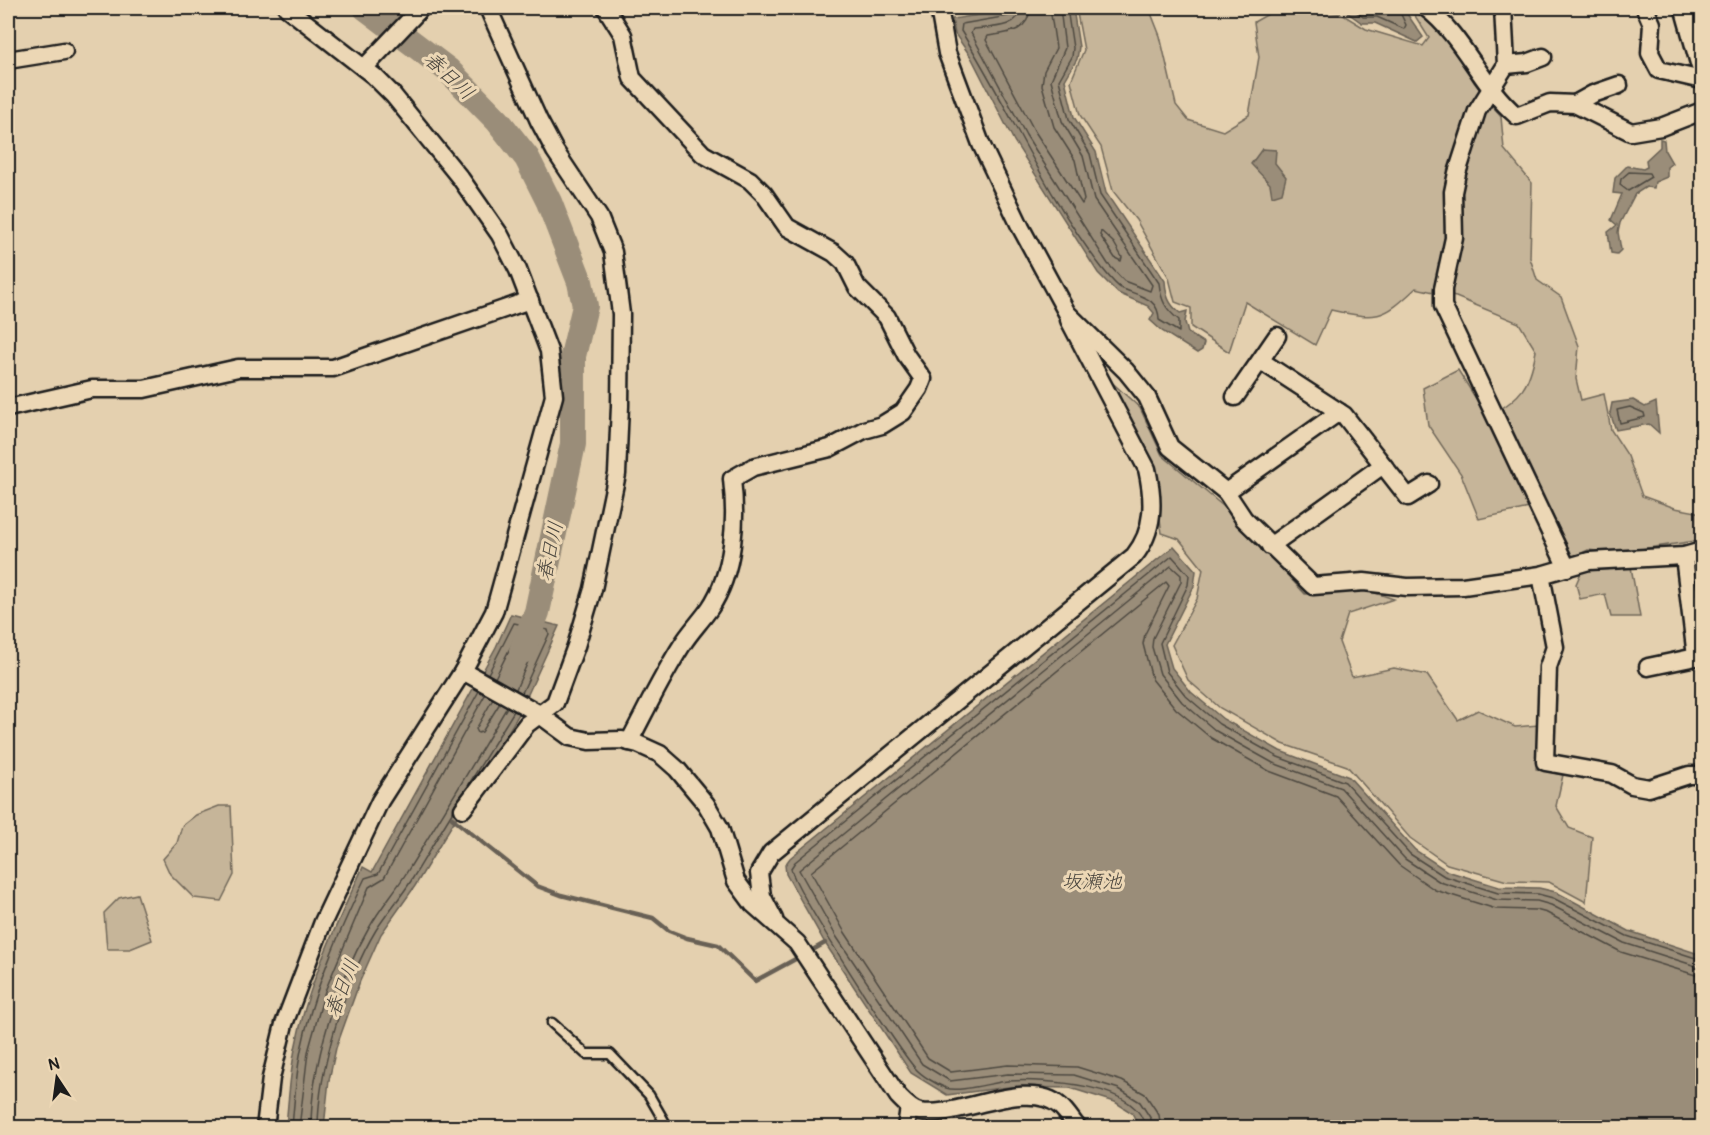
<svg xmlns="http://www.w3.org/2000/svg" width="1710" height="1135" font-family="Pangolin,'Klee One',sans-serif">
	<rect width="100%" height="100%" fill="#e4d0af"/>
	<filter id="ink" filterUnits="userSpaceOnUse"><feTurbulence type="fractalNoise" baseFrequency=".0167" numOctaves="2"/><feDisplacementMap in="SourceGraphic" scale="12" xChannelSelector="R" yChannelSelector="G"/><feConvolveMatrix kernelMatrix="1 2 1 2 8 2 1 2 1" color-interpolation-filters="sRGB"/></filter>
	<g filter="url(#ink)">
		<g fill="#c6b599" stroke="#71685a" stroke-width="1.5">
			<path d="M1076,8H1149L1160,36L1176,105L1188,120L1223,131L1249,115L1259,57L1254,22L1279,8L1340,13L1366,29L1423,46L1429,38L1410,8H1415L1445,31L1474,82L1501,117L1504,149L1532,183L1530,258L1537,280L1561,297L1579,346L1576,379L1581,400L1604,394L1611,430L1628,456L1642,496L1675,508L1702,513V540L1614,553L1588,550L1573,557L1547,504L1479,519L1461,474L1428,425L1423,388L1458,370L1488,418C1521,395 1528,392 1536,351L1519,323L1456,297L1416,288C1382,320 1377,320 1331,310L1315,345L1245,302L1229,352L1191,327V308L1175,302L1169,278L1136,220L1113,191L1101,147L1080,115L1071,81L1084,50Z"/>
			<polygon points="1106,377 1140,408 1162,455 1223,506 1305,594 1369,591 1394,599 1348,614 1339,642 1352,677 1394,668 1427,675 1458,720 1478,710 1515,727 1539,725 1536,769 1563,775 1556,806 1569,828 1592,837 1586,902 1549,882 1507,881 1447,864 1410,838 1347,766 1283,744 1220,708 1188,680 1172,645 1197,599 1203,569 1179,539 1162,533 1153,471"/>
			<polygon points="1631,567 1640,617 1611,617 1605,594 1580,599 1576,584 1583,568"/>
			<polygon points="219,806 231,806 234,875 221,901 194,898 170,874 163,859 177,843 182,826 196,815"/>
			<polygon points="137,894 152,940 130,949 107,949 104,913 119,898"/>
		</g>
		<g fill="#9a8d79" stroke="#686054" stroke-width="1.5">
			<path d="M1025,8H1073L1079,47L1077,59L1065,80L1074,117L1096,152L1106,193L1165,281C1166,295 1168,304 1180,313L1187,311L1185,322L1188,333L1204,343L1202,350L1197,353L1162,331L1150,320L1154,313L1148,306L1118,293L1098,273L1014,141L971,57L955,34L952,19Z"/>
			<polygon points="1341,8 1403,8 1423,37 1417,42 1375,23 1362,23"/>
			<polygon points="1660,139 1664,140 1665,151 1672,163 1667,167 1667,177 1655,182 1654,188 1646,187 1635,194 1620,223 1618,232 1621,250 1617,254 1611,253 1608,232 1617,225 1611,220 1622,194 1613,193 1615,178 1627,166 1643,169 1647,167 1646,160 1660,147"/>
			<polygon points="1262,149 1276,150 1275,163 1286,177 1282,193 1272,196 1270,184 1251,164"/>
			<polygon points="1633,400 1645,407 1656,402 1659,433 1649,424 1616,430 1610,413 1612,403"/>
			<polygon points="1174,546 1196,571 1194,586 1165,644 1172,668 1191,692 1223,719 1280,751 1349,777 1415,850 1447,871 1499,887 1539,888 1556,892 1629,931 1702,955 1702,1127 1140,1128 1132,1113 1115,1102 1070,1088 1009,1087 947,1095 911,1073 825,943 786,874 785,865 790,858"/>
			<path d="M511,614L559,626L519,714L415,886L381,934L360,981L336,1048L329,1080L324,1127L286,1128C288,1102 290,1075 295,1049C307,986 336,925 363,867L372,872L496,647Z"/>
		</g>
		<g fill="none" stroke-linecap="round" stroke-linejoin="round">
			<g stroke="#4e4941" stroke-width="1.5">
				<path d="M1013,8L1008,16L962,24L961,31C1010,108 1045,195 1102,268C1107,274 1115,285 1121,288C1138,296 1159,297 1159,320L1179,332V320C1165,309 1161,300 1159,283L1100,195L1090,154L1069,119L1059,80L1072,57L1073,48L1067,8"/>
				<path d="M1021,8C1019,29 990,27 973,29L971,33L1026,135L1108,264L1124,281L1150,291L1152,285L1094,200L1083,156L1062,121L1051,80L1065,48L1060,8"/>
				<path d="M1030,8C1029,32 1008,33 988,36L986,40L1034,130L1082,204L1084,200L1075,160L1054,127L1042,85L1044,71L1056,48L1050,8"/>
				<polyline points="1351,8 1363,17 1377,17 1404,29 1406,25 1398,8"/>
				<polygon points="1629,172 1649,173 1651,177 1628,191 1620,185 1621,179"/>
				<polygon points="1101,231 1114,243 1122,257 1121,261 1115,258 1100,235"/>
				<polygon points="1630,407 1644,413 1645,417 1620,423 1617,410"/>
				<polyline points="488,674 514,623 548,630 549,634 522,693"/>
				<polyline points="495,678 518,632 537,635 538,639 516,689"/>
				<polyline points="493,699 476,729 478,733 482,732 500,703"/>
				<polyline points="469,784 514,711"/>
				<path d="M292,1128C294,1102 296,1075 301,1050C313,991 339,932 365,878L378,874L479,691"/>
				<polyline points="299,1128 308,1052 325,991 369,887 384,878 485,695"/>
				<path d="M311,1128C311,1063 337,983 369,928C381,906 398,888 410,867C443,814 475,761 507,707"/>
				<path d="M318,1128C318,1069 346,980 376,930C387,913 400,898 411,881C425,858 439,834 454,810"/>
				<path d="M1145,1128C1140,1083 1042,1079 1009,1081C993,1082 959,1093 946,1088C936,1084 922,1076 915,1068C897,1048 793,887 791,868L795,862L1172,556L1189,575L1188,585L1160,643L1167,672L1186,696L1219,724L1278,757L1345,782L1410,854L1444,876L1498,893L1538,894L1553,898L1627,936L1702,960"/>
				<polyline points="1152,1128 1151,1119 1140,1102 1119,1089 1074,1075 1008,1074 950,1081 922,1064 836,936 799,870 1171,566 1181,575 1181,582 1153,638 1152,647 1160,674 1182,702 1216,731 1273,763 1341,788 1405,859 1440,882 1497,900 1537,901 1551,905 1624,943 1702,968"/>
				<polyline points="1161,1128 1159,1115 1145,1094 1122,1081 1077,1067 1008,1065 951,1072 928,1058 844,931 811,872 1166,582 1169,586 1145,634 1143,644 1152,679 1176,709 1211,738 1269,771 1336,796 1399,865 1435,890 1496,909 1536,910 1547,913 1621,952 1702,977"/>
			</g>
			<g stroke="#686054" stroke-width="4.5">
				<polyline points="452,818 537,886 561,895 653,918 669,931 687,938 718,945 755,981 801,956"/>
				<polyline points="809,952 825,943"/>
			</g>
			<polyline stroke="#9a8d79" stroke-width="26" points="366,8 448,70 498,121 527,158 549,202 580,282 585,306 573,356 573,444 537,612 522,651"/>
			<defs>
				<polyline id="service" points="552,1023 586,1054 610,1054 649,1095 668,1128"/>
				<g id="minor">
					<path d="M606,8L623,35L632,78L703,154L750,180L764,194L787,227L834,253L845,263L857,287L887,317L906,355L923,379L919,389L903,412L882,425L864,430L830,448L753,467L732,479C737,521 734,572 710,608C701,621 690,632 682,645C662,676 646,710 629,742"/>
					<polyline points="939,8 947,53 981,144 1021,228 1067,313 1126,371 1147,397 1170,447 1226,492 1244,519 1313,586 1364,582 1407,587 1463,586 1541,575 1589,561 1684,556 1702,551"/>
					<path d="M1426,8C1464,37 1480,85 1517,116L1550,103L1575,104L1631,132L1661,127L1702,111"/>
					<polyline points="1503,8 1506,65 1477,111 1457,173 1453,192 1454,238 1443,289 1443,306 1567,568"/>
					<polyline points="1645,8 1652,24 1650,53 1659,70 1702,80"/>
					<polyline points="8,60 64,51"/>
					<polyline points="1506,65 1527,63 1543,57"/>
					<polyline points="364,68 421,8"/>
					<polyline points="1575,104 1593,94 1619,85"/>
					<polyline points="1261,361 1344,415 1408,497 1429,484"/>
					<polyline points="1235,397 1277,336"/>
					<polyline points="8,408 92,389 144,389 238,368 333,368 530,300"/>
					<polyline points="1226,492 1339,412"/>
					<polyline points="1270,546 1383,465"/>
					<polyline points="1541,575 1555,647 1548,667 1545,762 1612,774 1632,785 1649,788 1689,775 1702,775"/>
					<polyline points="1648,667 1696,657 1684,556"/>
					<path d="M463,671L536,712L570,737L589,741L622,740L638,744L660,754L677,769L706,804L720,828L736,881L753,904L797,943L898,1096C904,1102 911,1110 920,1112C956,1119 1028,1077 1060,1106C1067,1112 1072,1121 1078,1128"/>
					<polyline points="463,809 527,724 555,703 576,646 593,589 617,474 620,406 621,314 613,252 599,217 555,151 539,121 488,8"/>
					<path d="M774,919L762,896L759,873L771,853L1134,556C1155,530 1154,500 1147,469L1069,320"/>
					<polyline points="265,1128 271,1078 284,1024 323,922 380,801 463,671 494,612 554,396 549,351 518,270 500,235 461,179 393,95 374,76 287,8"/>
					<polyline points="906,1128 909,1107"/>
				</g>
				<polyline id="tertiary" points="1686,8 1702,65"/>
			</defs>
			<use href="#service" stroke="#1c1c1c" stroke-width="13"/>
			<use href="#minor" stroke="#1c1c1c" stroke-width="21"/>
			<use href="#tertiary" stroke="#1c1c1c" stroke-width="26"/>
			<use href="#service" stroke="#ecd7b5" stroke-width="8"/>
			<use href="#minor" stroke="#ecd7b5" stroke-width="16"/>
			<use href="#tertiary" stroke="#ecd7b5" stroke-width="21"/>
		</g>
	</g>
	<g text-anchor="middle" dominant-baseline="central" stroke-width="6" stroke-linejoin="round" paint-order="stroke">
		<g font-size="20" font-style="italic" fill="#48443d" stroke="#ecd7b5">
			<text transform="translate(449 76) rotate(43)">春日川</text>
			<text transform="translate(550 551) rotate(-78)">春日川</text>
			<text x="1092" y="881">坂瀬池</text>
			<text transform="translate(342 988) rotate(-69)">春日川</text>
		</g>
	</g>
	<rect width="1710" height="1135" fill="none" stroke="#ecd7b5" stroke-width="30"/>
	<rect x="15" y="15" width="1680" height="1105" fill="none" stroke="#1c1c1c" stroke-width="2" filter="url(#ink)"/>
	<g transform="translate(57 1078) rotate(347)" stroke="#ecd7b5" stroke-width="4.5" paint-order="stroke">
	<path d="M0-4.5L10 22L0 15L-10 22Z" fill="#1c1c1c"/>
	<text y="-9" font-size="16" font-weight="bold" text-anchor="middle" fill="#1c1c1c">N</text>
	</g>
</svg>
